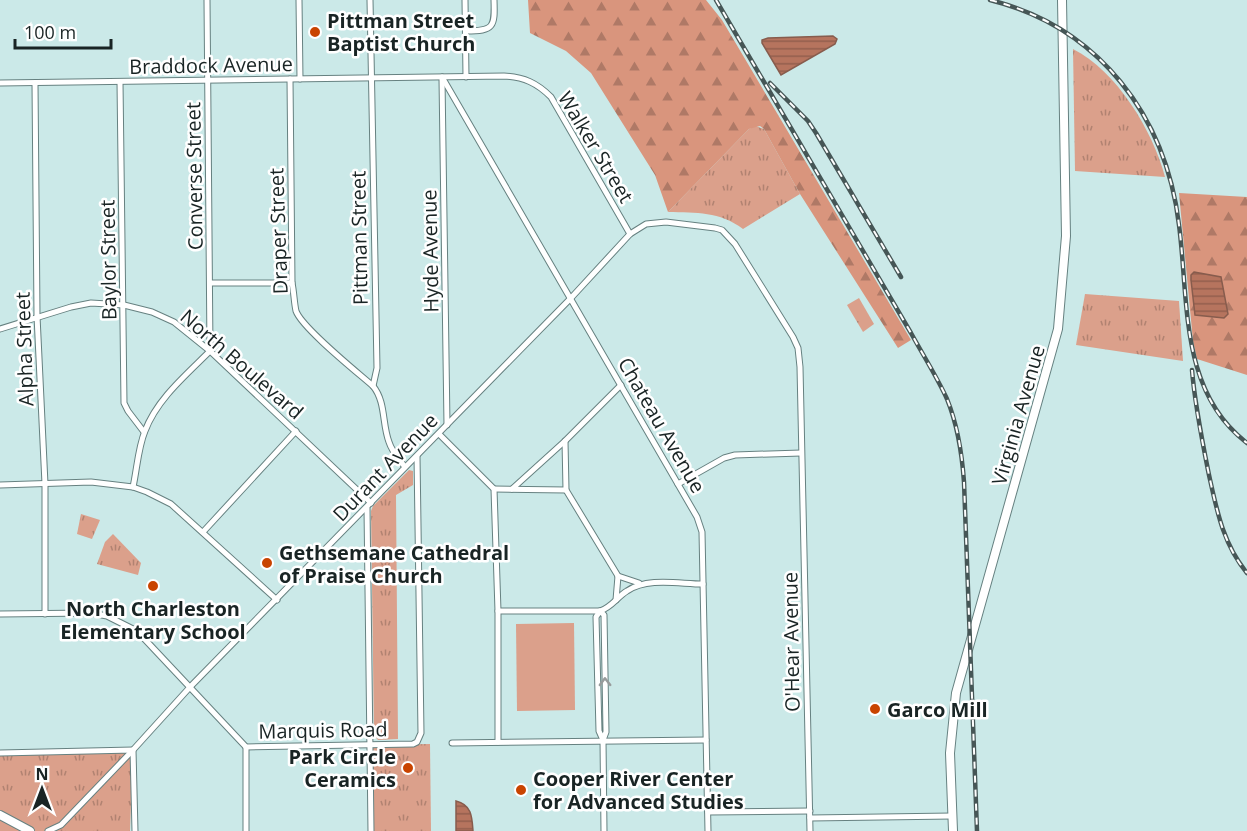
<svg xmlns="http://www.w3.org/2000/svg" width="1247" height="831" font-family="'Open Sans',sans-serif">
	<defs>
		<pattern id="grass-tufts" width="24" height="20" patternUnits="userSpaceOnUse" patternTransform="scale(1.5)"><rect width="24" height="20" fill="#dba08b"/><path d="M3 7l-1-3M5 7V3M7 7l1-3M15 17l-1-3M17 17v-4M19 17l1-3" fill="none" stroke="#b18271"/></pattern>
		<pattern id="forest-firs" width="22" height="20" patternUnits="userSpaceOnUse" patternTransform="scale(1.5)"><rect width="22" height="20" fill="#d9957d"/><path d="M5 1l3.5 6h-7zM16 11l3.5 6h-7z" fill="#af7966"/></pattern>
		<pattern id="water-rules" width="6" height="5" patternUnits="userSpaceOnUse" patternTransform="scale(1.5)"><rect width="6" height="5" fill="#b6745e"/><path d="M0 2.5h6" fill="none" stroke="#935f4d"/></pattern>
	</defs>
	<rect width="100%" height="100%" fill="#cbe9e8"/>
	<g fill="url(#grass-tufts)">
		<path d="M1073,49C1116,70 1153,131 1165,177L1075,171Z"/>
		<path d="M755,126L764,129L800,194L743,229C719,211 697,213 668,212L749,129Z"/>
		<polygon points="1085,294 1179,301 1183,361 1076,345"/>
		<polygon points="859,298 874,324 863,332 847,305"/>
		<polygon points="409,470 413,471 413,485 396,495 398,739 378,740 374,735 371,511 373,506"/>
		<polygon points="81,514 100,520 92,539 77,534"/>
		<polygon points="113,534 141,563 138,575 97,564 105,542"/>
		<polygon points="430,744 431,831 371,831 370,745"/>
		<polygon points="133,750 130,831 0,831 0,753"/>
	</g>
	<g fill="url(#forest-firs)">
		<polygon points="528,0 706,0 722,20 911,340 898,348 800,194 764,129 760,126 749,129 668,212 655,175 591,73 566,51 530,33"/>
		<polygon points="1179,193 1247,197 1247,375 1197,359 1193,341"/>
	</g>
	<polygon fill="#dba08b" points="574,623 575,710 517,711 516,624"/>
	<g fill="url(#water-rules)" stroke="#875c4d" stroke-width="1.5">
		<polygon points="833,36 837,39 835,44 781,75 762,43 762,40 768,38"/>
		<polygon points="1194,272 1221,277 1228,314 1224,318 1195,315 1191,280 1191,275"/>
		<path d="M456,801C472,805 472,817 473,831H456Z"/>
	</g>
	<g fill="none" stroke-linecap="round" stroke-linejoin="round">
		<defs>
			<g id="minor">
				<polyline points="299,0 300,79"/>
				<path d="M370,0L377,368L373,386C386,402 382,424 389,442C392,452 399,459 405,467"/>
				<polyline points="465,0 466,77"/>
				<path d="M466,31C494,31 495,27 494,0"/>
				<polyline points="442,77 697,517 702,532 708,831"/>
				<path d="M290,79L292,283C294,292 294,302 296,311C302,328 357,372 373,386"/>
				<polyline points="442,79 447,425"/>
				<polyline points="120,82 124,403 128,411 144,432"/>
				<path d="M0,83L504,76C524,77 537,83 551,97L630,234"/>
				<polyline points="35,83 37,316 45,484 45,614"/>
				<polyline points="211,283 292,283"/>
				<polyline points="0,329 71,307 91,303 124,305 152,312 174,322 210,351 371,503"/>
				<polyline points="439,434 494,489 498,611 498,742"/>
				<polyline points="565,441 566,490 618,576 616,600"/>
				<polyline points="678,484 724,458 735,455 801,453"/>
				<polyline points="0,485 91,482 133,487 147,492 171,504 277,600"/>
				<path d="M133,487C137,469 138,448 145,431C157,399 186,375 210,351L207,0"/>
				<polyline points="494,489 566,490"/>
				<polyline points="512,489 565,441 621,385"/>
				<polyline points="367,508 371,831"/>
				<polyline points="203,532 296,431"/>
				<polyline points="618,576 639,583"/>
				<path d="M498,611H600C612,607 617,597 627,591C648,577 679,584 703,584"/>
				<polyline points="0,614 91,613 107,616 137,631 246,747 413,744 417,742 421,733 417,456"/>
				<polyline points="603,740 599,731 596,617 600,611 604,615 606,732 603,740 604,831"/>
				<polyline points="452,743 706,740"/>
				<polyline points="0,753 133,750 135,831"/>
				<polyline points="708,812 810,811"/>
				<polyline points="810,818 952,816"/>
				<polyline points="48,831 61,825 133,750 191,686 571,298 630,234 646,224 666,222 715,228 722,230 735,244 793,337 798,348 800,367 810,831"/>
				<polyline points="246,831 246,747"/>
			</g>
			<g id="secondary">
				<polyline points="0,815 30,831"/>
				<polyline points="953,831 950,753 956,693 1058,329 1066,236 1062,0"/>
			</g>
		</defs>
		<use href="#minor" stroke="#668180" stroke-width="7"/>
		<use href="#secondary" stroke="#668180" stroke-width="10"/>
		<use href="#minor" stroke="#fff" stroke-width="5"/>
		<use href="#secondary" stroke="#fff" stroke-width="8"/>
		<defs>
			<g id="rail">
				<path d="M716,0L911,333C923,355 937,377 947,399C958,426 962,454 964,482L977,831"/>
				<path d="M990,0C1099,27 1166,116 1179,225C1189,301 1179,391 1247,443"/>
				<polyline points="770,83 808,121 816,133 901,277"/>
				<path d="M1192,370C1195,406 1202,440 1209,475C1217,511 1223,544 1247,573"/>
			</g>
		</defs>
		<use href="#rail" stroke="#465656" stroke-width="4.5"/>
		<use href="#rail" stroke="#fff" stroke-width="2" stroke-dasharray="7" stroke-linecap="butt"/>
	</g>
	<defs><path id="oneway-chevron" d="M-2-3.5L2.5 0L-2 3.5" fill="none" stroke-width="1.6" stroke-linecap="round" stroke-linejoin="round" transform="scale(1.5)"/></defs>
	<use stroke="#989c9c" href="#oneway-chevron" transform="translate(605 682) rotate(-91)"/>
	<g fill="#c94400" stroke="#fff" stroke-width="2">
		<circle cx="315" cy="32" r="6"/>
		<circle cx="267" cy="563" r="6"/>
		<circle cx="153" cy="586" r="6"/>
		<circle cx="875" cy="709" r="6"/>
		<circle cx="408" cy="768" r="6"/>
		<circle cx="521" cy="790" r="6"/>
	</g>
	<g text-anchor="middle" dominant-baseline="central" stroke-width="5" stroke-linejoin="round" paint-order="stroke">
		<g font-size="20" font-weight="bold" fill="#192424" stroke="#fff" text-anchor="start">
			<text x="327" y="20">Pittman Street<tspan x="327" dy="23">Baptist Church</tspan></text>
			<text x="279" y="552">Gethsemane Cathedral<tspan x="279" dy="23">of Praise Church</tspan></text>
			<text x="153" y="608" text-anchor="middle">North Charleston<tspan x="153" dy="23">Elementary School</tspan></text>
			<text x="887" y="709">Garco Mill</text>
			<text x="396" y="756" text-anchor="end">Park Circle<tspan x="396" dy="23">Ceramics</tspan></text>
			<text x="533" y="778">Cooper River Center<tspan x="533" dy="23">for Advanced Studies</tspan></text>
		</g>
		<g font-size="20" fill="#192424" stroke="#fff">
			<text transform="translate(211 65) rotate(-1)">Braddock Avenue</text>
			<text transform="translate(596 147) rotate(59)">Walker Street</text>
			<text transform="translate(194 176) rotate(-91)">Converse Street</text>
			<text transform="translate(278 231) rotate(-92)">Draper Street</text>
			<text transform="translate(359 238) rotate(-91)">Pittman Street</text>
			<text transform="translate(430 251) rotate(-91)">Hyde Avenue</text>
			<text transform="translate(108 260) rotate(-91)">Baylor Street</text>
			<text transform="translate(24 349) rotate(-92)">Alpha Street</text>
			<text transform="translate(242 364) rotate(41)">North Boulevard</text>
			<text transform="translate(1018 415) rotate(-74)">Virginia Avenue</text>
			<text transform="translate(662 425) rotate(60)">Chateau Avenue</text>
			<text transform="translate(385 467) rotate(-46)">Durant Avenue</text>
			<text transform="translate(791 642) rotate(-91)">O'Hear Avenue</text>
			<text transform="translate(323 730) rotate(-1)">Marquis Road</text>
		</g>
	</g>
	<g transform="translate(42 789)" stroke="#ffffff" stroke-width="4.5" paint-order="stroke">
	<path d="M0-4.5L10 22L0 15L-10 22Z" fill="#192424"/>
	<text y="-9" font-size="16" font-weight="bold" text-anchor="middle" fill="#192424">N</text>
	</g>
	<path d="M15 39v9h96v-9" fill="none" stroke="#192424" stroke-width="3"/>
	<text x="24" y="39" font-size="18" fill="#192424" stroke="#ffffff" stroke-width="4.5" paint-order="stroke">100 m</text>
</svg>
